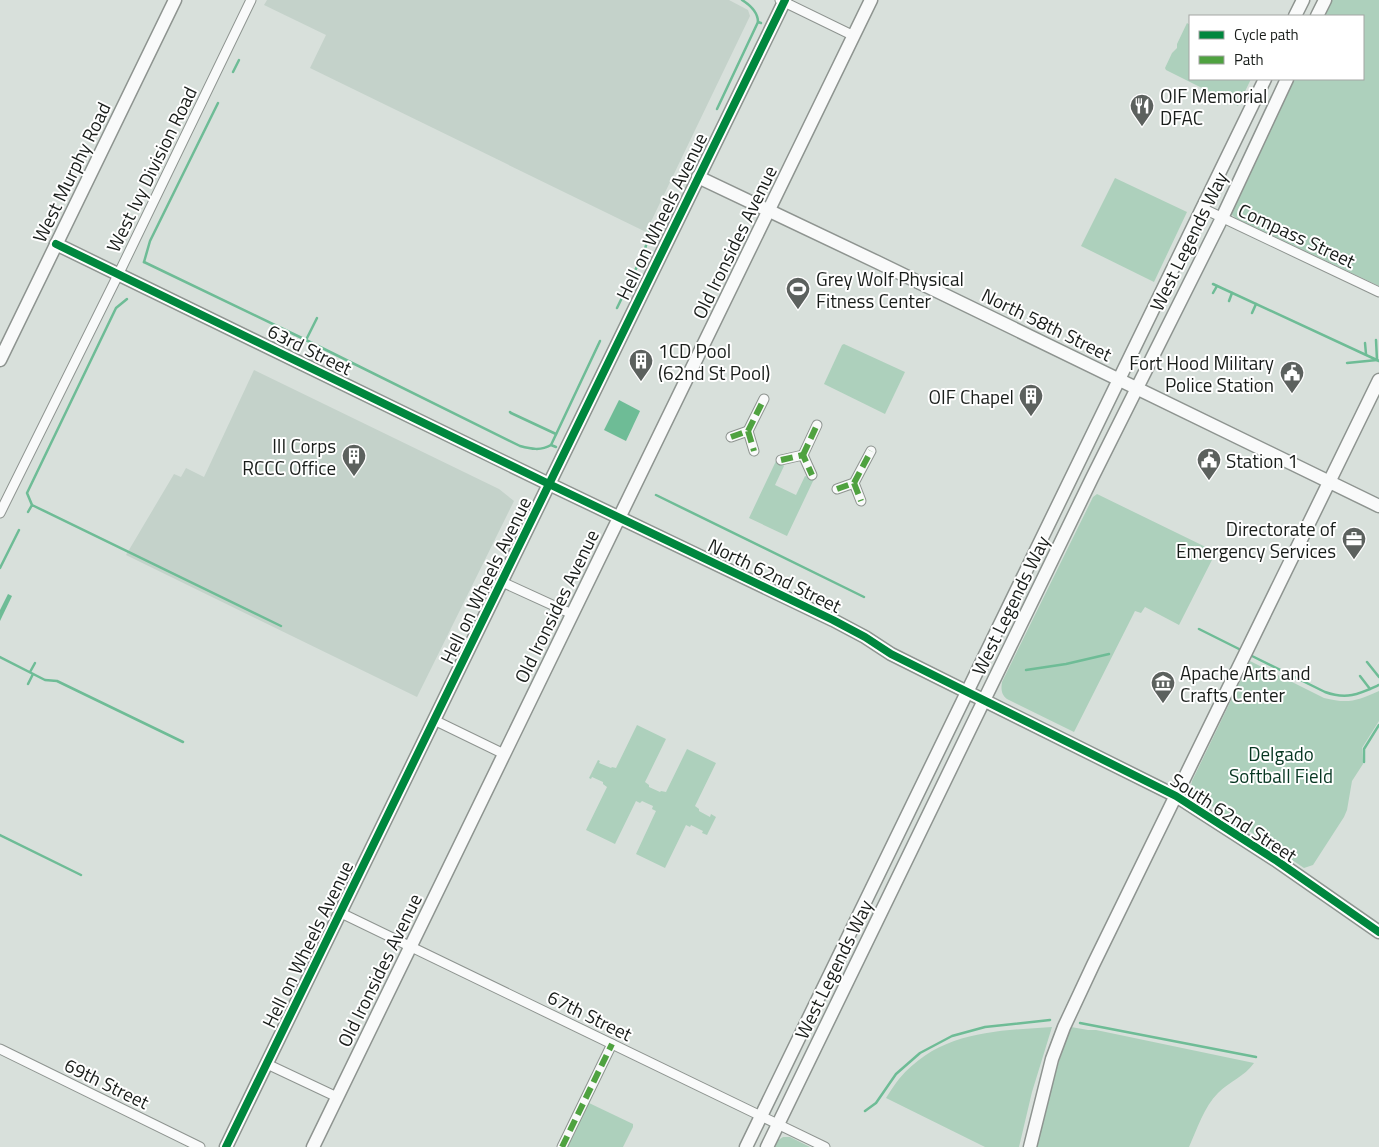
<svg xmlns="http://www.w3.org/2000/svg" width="1379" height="1147" font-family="'Titillium Web',sans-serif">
	<rect width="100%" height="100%" fill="#d8e0db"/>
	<g fill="#c4d2ca">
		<polygon points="267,0 729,0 748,10 750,16 646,232 310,68 326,35 264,5"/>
		<polygon points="254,370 499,489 514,501 417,697 126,555 174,474 181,477 186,468 204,477"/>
	</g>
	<g fill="#add0bc">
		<polygon points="1330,0 1379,0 1379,286 1237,219 1232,215 1231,208 1292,79 1363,79 1363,16 1322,16"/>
		<polygon points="1187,23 1190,25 1190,79 1251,79 1238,106 1166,70 1165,68 1172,53 1177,48 1177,44"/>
		<polygon points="1115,178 1187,212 1154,282 1081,246"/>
		<polygon points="844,344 905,372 885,414 824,384 842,345"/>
		<polygon points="776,461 783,464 784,466 775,485 796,495 805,476 814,479 787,536 749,518"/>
		<path d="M1097,494L1216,552L1179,625L1145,607L1141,613L1135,611L1074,732L1007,699C1001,695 1001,688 1002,682L1093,497Z"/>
		<path d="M1250,661L1324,698C1348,704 1357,701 1379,691V721L1362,748L1363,764L1352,781L1347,810L1344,817L1313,865L1304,868L1197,796L1191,786L1192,781Z"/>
		<polygon points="637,725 666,739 645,782 649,785 649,787 660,792 661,791 666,792 687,749 716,763 695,806 699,809 699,811 710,817 711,814 716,817 707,835 702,833 703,831 691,825 690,827 686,825 665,868 636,854 656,811 652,809 653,806 642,801 640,803 636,801 615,844 586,830 607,787 603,784 603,782 592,777 591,779 589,778 598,760 600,761 599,763 611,768 612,767 616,768"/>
		<path d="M1052,1027L1032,1092L1019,1147H985L886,1098C890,1092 894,1085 899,1079C940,1031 995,1031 1052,1027Z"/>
		<path d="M1071,1027L1088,1030H1096L1254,1063C1245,1076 1229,1082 1218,1093C1204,1107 1197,1129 1189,1147H1036C1046,1106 1056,1066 1071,1027Z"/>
		<polygon points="586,1103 589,1103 633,1124 633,1127 623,1147 565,1147"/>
		<polygon points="783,1137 790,1137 810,1147 773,1147 777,1141"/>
	</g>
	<g fill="#6ebc96">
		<polygon points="619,400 640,411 626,441 604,430"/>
		<polygon points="8,594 12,596 0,621 0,610"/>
	</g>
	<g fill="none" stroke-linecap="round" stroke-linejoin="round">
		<g stroke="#6ebc96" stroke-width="2.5">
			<path d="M742,0C750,5 758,12 758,22"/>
			<polyline points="233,72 239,60"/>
			<polyline points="717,109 758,22 761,23"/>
			<path d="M144,262L306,340L520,446C531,449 541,451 551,445"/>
			<polyline points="144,262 150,241 218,103"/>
			<polyline points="1213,284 1379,361"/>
			<polyline points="1213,293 1217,286"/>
			<polyline points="1229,301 1232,293"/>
			<polyline points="617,308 644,252 650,232 648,229"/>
			<polyline points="1252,313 1256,304"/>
			<polyline points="306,340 317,318"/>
			<polyline points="1365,343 1366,354"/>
			<polyline points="1347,363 1377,360 1376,340"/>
			<polyline points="510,412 511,413 556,434"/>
			<polyline points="556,447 551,445 600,341"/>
			<polyline points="656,495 864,597"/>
			<polyline points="32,505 27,493 116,308 127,299"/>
			<polyline points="28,512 32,505 281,626"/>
			<polyline points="0,568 19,530"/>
			<polyline points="1199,629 1239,649"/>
			<path d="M1252,656L1325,692C1347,700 1359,694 1379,685"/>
			<polyline points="0,657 45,680 57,681 183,742"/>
			<polyline points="1367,662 1379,677"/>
			<polyline points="1026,670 1066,664 1109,654"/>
			<polyline points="30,672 35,663"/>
			<polyline points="1360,676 1370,689"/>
			<polyline points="28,684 33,674"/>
			<polyline points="1364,762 1364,749 1379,725"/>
			<polyline points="0,835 81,875"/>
			<polyline points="1080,1023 1256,1057"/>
			<polyline points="865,1111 876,1103 896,1074 920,1053 952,1036 985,1027 1050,1020"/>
		</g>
		<defs>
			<g id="street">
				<polyline points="780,0 854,36"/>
				<polyline points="1202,208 1379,292"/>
				<polyline points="748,431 764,399"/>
				<polyline points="731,437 748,431 754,451"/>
				<polyline points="803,455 817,425"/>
				<polyline points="781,460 803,455 812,475"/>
				<polyline points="854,483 871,451"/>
				<polyline points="837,489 854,483 861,501"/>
				<polyline points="0,513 119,273 251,0"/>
				<polyline points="502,582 572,614"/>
				<polyline points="434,720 504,754"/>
				<polyline points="341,913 825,1147"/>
				<polyline points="0,1049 200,1147"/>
				<polyline points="267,1064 337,1097"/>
				<polyline points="562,1147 612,1044"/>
			</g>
			<g id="secondary">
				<polyline points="1295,16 1303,0"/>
				<polyline points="1317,16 1325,0"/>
				<polyline points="698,177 877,262 1379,506"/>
				<polyline points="56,244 549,484 833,620 865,637 891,654 1176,796 1277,861 1379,932"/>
				<polyline points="0,360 175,0"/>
				<polyline points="226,1147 785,0"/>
				<polyline points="313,1147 871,0"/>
				<polyline points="746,1147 1265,79"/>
				<polyline points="767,1147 1092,478 1222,218 1287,79"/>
				<polyline points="1030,1147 1052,1059 1064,1027 1093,965 1379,380"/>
			</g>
		</defs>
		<use href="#street" stroke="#8e9490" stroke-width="11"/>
		<use href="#secondary" stroke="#8e9490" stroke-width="15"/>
		<use href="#street" stroke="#f9fafa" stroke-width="9"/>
		<use href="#secondary" stroke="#f9fafa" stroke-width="12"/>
		<g stroke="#4fa240" stroke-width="6" stroke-dasharray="12 6" stroke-linecap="butt">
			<polyline points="748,431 764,399"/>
			<polyline points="731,437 748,431 754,451"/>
			<polyline points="803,455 817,425"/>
			<polyline points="781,460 803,455 812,475"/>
			<polyline points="854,483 871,451"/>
			<polyline points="837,489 854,483 861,501"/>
			<polyline points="562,1147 612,1044"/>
		</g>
		<defs>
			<g id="cycleway">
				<polyline points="56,244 549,484 833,620 865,637 891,654 1176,796 1277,861 1379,932"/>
				<polyline points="226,1147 785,0"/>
			</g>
		</defs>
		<use href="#cycleway" stroke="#fff" stroke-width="11"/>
		<use href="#cycleway" stroke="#00873e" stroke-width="8"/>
	</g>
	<defs>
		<symbol id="restaurant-pin" viewBox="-11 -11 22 30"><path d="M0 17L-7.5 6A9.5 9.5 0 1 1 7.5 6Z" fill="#5c615e" stroke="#fff"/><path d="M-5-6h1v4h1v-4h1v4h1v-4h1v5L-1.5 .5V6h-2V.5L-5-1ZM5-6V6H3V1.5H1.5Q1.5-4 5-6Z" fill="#fff"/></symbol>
		<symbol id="stadium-pin" viewBox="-11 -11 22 30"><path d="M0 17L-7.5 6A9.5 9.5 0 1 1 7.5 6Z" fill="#5c615e" stroke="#fff"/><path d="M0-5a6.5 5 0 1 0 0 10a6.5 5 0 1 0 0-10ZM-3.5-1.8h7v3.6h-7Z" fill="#fff"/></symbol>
		<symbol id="building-pin" viewBox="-11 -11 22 30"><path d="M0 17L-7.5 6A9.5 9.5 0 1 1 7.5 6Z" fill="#5c615e" stroke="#fff"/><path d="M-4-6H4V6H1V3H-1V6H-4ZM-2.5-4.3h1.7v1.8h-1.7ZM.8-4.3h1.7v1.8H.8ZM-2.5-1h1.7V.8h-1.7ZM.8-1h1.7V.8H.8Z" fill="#fff"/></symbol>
		<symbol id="civic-pin" viewBox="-11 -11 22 30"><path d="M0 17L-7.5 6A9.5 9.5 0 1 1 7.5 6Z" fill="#5c615e" stroke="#fff"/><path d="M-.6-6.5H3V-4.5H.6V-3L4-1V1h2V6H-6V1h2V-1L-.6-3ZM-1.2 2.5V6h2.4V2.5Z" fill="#fff"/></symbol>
		<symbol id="office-pin" viewBox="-11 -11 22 30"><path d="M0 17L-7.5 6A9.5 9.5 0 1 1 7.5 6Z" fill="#5c615e" stroke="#fff"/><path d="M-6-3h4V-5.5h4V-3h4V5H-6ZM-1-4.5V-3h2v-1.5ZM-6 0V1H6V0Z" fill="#fff"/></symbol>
		<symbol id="museum-pin" viewBox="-11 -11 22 30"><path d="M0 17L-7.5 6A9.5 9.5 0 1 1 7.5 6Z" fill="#5c615e" stroke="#fff"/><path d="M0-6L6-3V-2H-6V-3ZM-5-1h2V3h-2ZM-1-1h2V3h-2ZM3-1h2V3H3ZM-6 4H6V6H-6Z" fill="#fff"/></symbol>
	</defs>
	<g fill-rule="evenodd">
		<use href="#restaurant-pin" x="1128" y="92" width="28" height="38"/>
		<use href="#stadium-pin" x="784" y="275" width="28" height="38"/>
		<use href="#building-pin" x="627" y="347" width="28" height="38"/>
		<use href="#civic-pin" x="1278" y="359" width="28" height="38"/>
		<use href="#building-pin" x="1017" y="382" width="28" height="38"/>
		<use href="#building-pin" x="340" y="442" width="28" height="38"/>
		<use href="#civic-pin" x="1195" y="446" width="28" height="38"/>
		<use href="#office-pin" x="1340" y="525" width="28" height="38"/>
		<use href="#museum-pin" x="1149" y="669" width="28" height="38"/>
	</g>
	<g text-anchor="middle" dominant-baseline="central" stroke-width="4" stroke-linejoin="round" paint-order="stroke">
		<g font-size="19" fill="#191d1a" stroke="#fff" text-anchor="start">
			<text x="1160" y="95">OIF Memorial<tspan x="1160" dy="22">DFAC</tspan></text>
			<text x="816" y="278">Grey Wolf Physical<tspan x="816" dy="22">Fitness Center</tspan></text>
			<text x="658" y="350">1CD Pool<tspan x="658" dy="22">(62nd St Pool)</tspan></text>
			<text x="1274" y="362" text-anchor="end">Fort Hood Military<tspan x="1274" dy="22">Police Station</tspan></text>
			<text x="1014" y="396" text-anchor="end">OIF Chapel</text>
			<text x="336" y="445" text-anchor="end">III Corps<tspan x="336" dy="22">RCCC Office</tspan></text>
			<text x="1226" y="460">Station 1</text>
			<text x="1336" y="528" text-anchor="end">Directorate of<tspan x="1336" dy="22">Emergency Services</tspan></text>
			<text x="1180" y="672">Apache Arts and<tspan x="1180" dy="22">Crafts Center</tspan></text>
		</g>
		<g font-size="19" fill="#191d1a" stroke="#fff">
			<text transform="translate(151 169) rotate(-64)">West Ivy Division Road</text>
			<text transform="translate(71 172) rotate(-64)">West Murphy Road</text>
			<text transform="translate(661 216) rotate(-64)">Hell on Wheels Avenue</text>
			<text transform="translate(1297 235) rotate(25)">Compass Street</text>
			<text transform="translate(1188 241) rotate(-64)">West Legends Way</text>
			<text transform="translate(734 242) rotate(-64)">Old Ironsides Avenue</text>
			<text transform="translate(1047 324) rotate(26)">North 58th Street</text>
			<text transform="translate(310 349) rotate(26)">63rd Street</text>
			<text transform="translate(775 575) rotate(26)">North 62nd Street</text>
			<text transform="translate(485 580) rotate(-64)">Hell on Wheels Avenue</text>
			<text transform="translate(1010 605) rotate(-64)">West Legends Way</text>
			<text transform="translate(556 606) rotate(-64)">Old Ironsides Avenue</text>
			<text transform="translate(1234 817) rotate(33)">South 62nd Street</text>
			<text transform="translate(307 944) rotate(-64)">Hell on Wheels Avenue</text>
			<text transform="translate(833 969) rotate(-64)">West Legends Way</text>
			<text transform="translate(379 970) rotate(-64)">Old Ironsides Avenue</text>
			<text transform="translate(590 1015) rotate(26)">67th Street</text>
			<text transform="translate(107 1083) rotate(26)">69th Street</text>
		</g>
		<g font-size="19" fill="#063621" stroke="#fff">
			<text x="1281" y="753">Delgado<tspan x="1281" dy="22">Softball Field</tspan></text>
		</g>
	</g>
	<rect x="1189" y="15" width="175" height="65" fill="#ffffff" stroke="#a3a5a3"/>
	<rect x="1199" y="31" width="25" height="8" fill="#00873e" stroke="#a3a5a3"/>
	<text x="1234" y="40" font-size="15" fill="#191d1a">Cycle path</text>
	<rect x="1199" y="56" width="25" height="8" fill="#4fa240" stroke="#a3a5a3"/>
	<text x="1234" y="65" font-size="15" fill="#191d1a">Path</text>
</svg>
